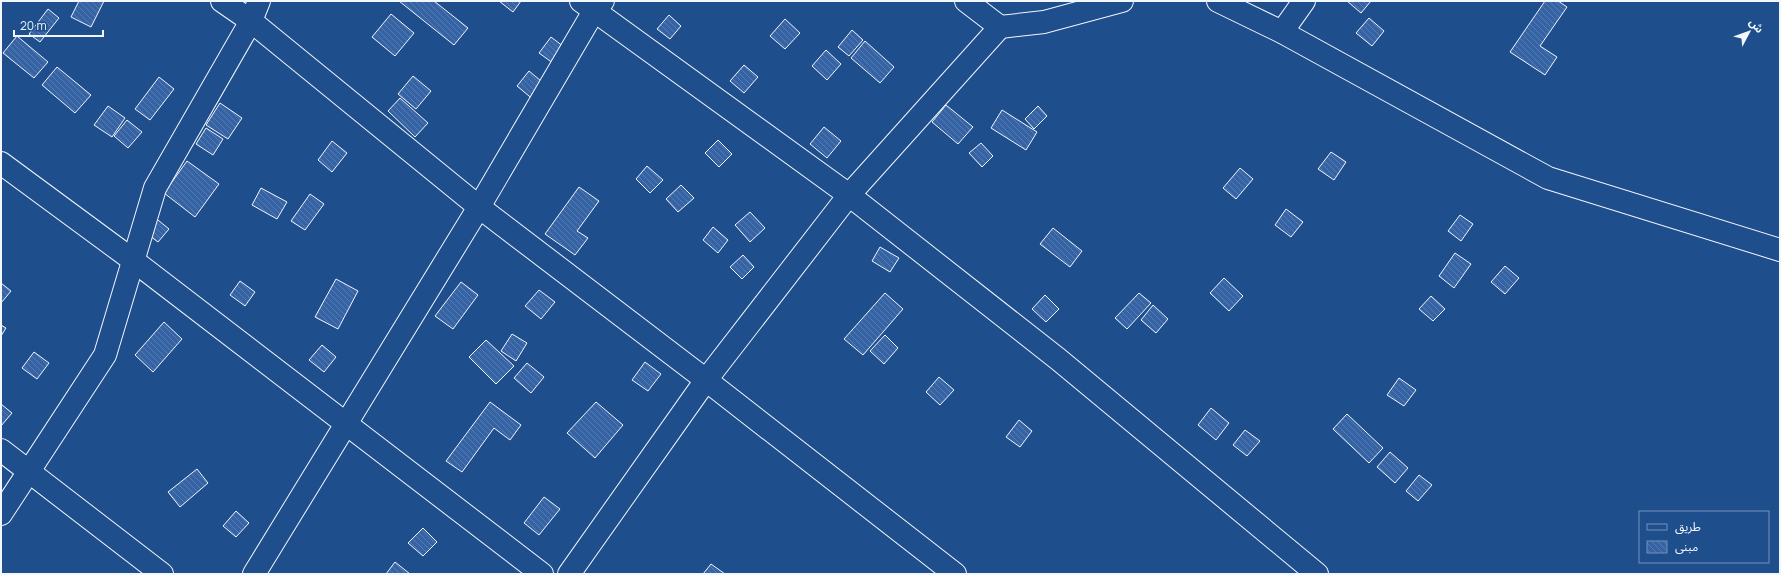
<svg xmlns="http://www.w3.org/2000/svg" width="1781" height="575" font-family="Manrope,'Noto Sans Arabic',sans-serif">
	<defs>
		<pattern id="building-back-hatch" width="6" height="6" patternUnits="userSpaceOnUse"><rect width="6" height="6" fill="#3563a3"/><path d="M-1 5l2 2M0 0l6 6M5-1l2 2" fill="none" stroke="#537ab1"/></pattern>
	</defs>
	<rect width="100%" height="100%" fill="#1f4e8c"/>
	<g fill="url(#building-back-hatch)" stroke="#f2f6ff">
		<polygon points="79,1 104,1 91,27 71,17"/>
		<polygon points="399,1 434,1 468,28 454,45"/>
		<polygon points="499,1 521,1 513,12"/>
		<polygon points="1347,1 1371,1 1361,13"/>
		<polygon points="1545,1 1558,1 1567,7 1540,46 1557,57 1545,75 1510,52"/>
		<polygon points="48,9 59,18 40,42 29,34"/>
		<polygon points="391,14 414,33 395,56 372,37"/>
		<polygon points="669,15 681,26 670,39 657,29"/>
		<polygon points="1369,18 1384,31 1372,46 1356,33"/>
		<polygon points="785,19 800,33 785,49 770,36"/>
		<polygon points="852,30 863,40 849,56 838,47"/>
		<polygon points="17,36 48,62 34,78 3,53"/>
		<polygon points="551,37 568,50 557,66 539,53"/>
		<polygon points="865,41 894,67 880,83 851,58"/>
		<polygon points="826,50 841,64 827,80 812,66"/>
		<polygon points="744,65 758,77 744,93 730,81"/>
		<polygon points="57,67 91,95 75,113 42,85"/>
		<polygon points="529,71 547,86 535,101 517,86"/>
		<polygon points="413,76 431,91 416,109 398,94"/>
		<polygon points="159,77 174,89 150,120 135,109"/>
		<polygon points="400,98 428,123 415,137 388,111"/>
		<polygon points="220,103 242,118 228,139 206,125"/>
		<polygon points="946,105 973,127 958,144 932,122"/>
		<polygon points="108,106 125,118 112,137 94,125"/>
		<polygon points="1038,106 1047,116 1034,129 1025,119"/>
		<polygon points="1002,110 1037,132 1026,150 991,128"/>
		<polygon points="127,120 142,132 128,148 114,136"/>
		<polygon points="824,127 841,141 827,158 810,144"/>
		<polygon points="206,128 223,139 213,155 196,144"/>
		<polygon points="718,140 732,154 719,167 705,153"/>
		<polygon points="332,141 347,153 332,172 318,160"/>
		<polygon points="981,143 993,156 982,167 969,153"/>
		<polygon points="1331,152 1346,162 1334,180 1318,169"/>
		<polygon points="187,161 219,184 195,217 164,193"/>
		<polygon points="647,166 663,180 650,193 636,179"/>
		<polygon points="1240,168 1253,179 1236,199 1223,188"/>
		<polygon points="681,185 694,198 678,212 666,199"/>
		<polygon points="579,187 599,201 577,231 588,238 575,255 545,234"/>
		<polygon points="261,188 287,202 277,219 252,205"/>
		<polygon points="310,194 324,204 305,230 291,221"/>
		<polygon points="1286,209 1303,222 1291,237 1275,225"/>
		<polygon points="750,212 765,228 750,242 735,225"/>
		<polygon points="1460,215 1473,224 1461,241 1448,231"/>
		<polygon points="153,216 169,229 158,242 142,230"/>
		<polygon points="713,227 728,240 718,253 703,240"/>
		<polygon points="1053,228 1082,251 1070,267 1040,244"/>
		<polygon points="880,247 899,258 890,272 872,261"/>
		<polygon points="1455,253 1471,264 1454,288 1439,276"/>
		<polygon points="743,255 754,267 742,279 730,267"/>
		<polygon points="1505,266 1519,278 1505,294 1491,282"/>
		<polygon points="1224,278 1243,296 1229,311 1210,293"/>
		<polygon points="336,279 358,291 338,329 315,317"/>
		<polygon points="240,281 255,292 245,306 230,295"/>
		<polygon points="461,282 478,295 453,329 435,316"/>
		<polygon points="1,283 11,291 1,303"/>
		<polygon points="539,290 555,302 541,319 525,306"/>
		<polygon points="885,293 903,309 863,355 844,339"/>
		<polygon points="1139,293 1151,303 1127,329 1115,318"/>
		<polygon points="1045,295 1059,309 1046,322 1032,309"/>
		<polygon points="1431,296 1445,309 1433,321 1419,309"/>
		<polygon points="1153,305 1168,319 1156,333 1141,320"/>
		<polygon points="164,322 182,339 153,372 135,355"/>
		<polygon points="1,325 6,328 1,336"/>
		<polygon points="512,334 527,343 516,361 501,351"/>
		<polygon points="885,335 898,348 884,364 870,351"/>
		<polygon points="486,340 514,366 496,384 469,357"/>
		<polygon points="322,345 336,357 324,372 309,360"/>
		<polygon points="34,352 49,363 37,379 22,368"/>
		<polygon points="645,362 661,374 648,391 632,380"/>
		<polygon points="527,363 544,377 531,393 514,378"/>
		<polygon points="939,377 954,390 940,405 926,392"/>
		<polygon points="1399,378 1416,390 1404,406 1387,395"/>
		<polygon points="490,402 521,425 510,440 494,428 462,472 446,461"/>
		<polygon points="596,402 623,425 595,458 567,433"/>
		<polygon points="1,404 12,413 1,426"/>
		<polygon points="1211,408 1229,423 1216,440 1198,425"/>
		<polygon points="1347,414 1383,448 1369,463 1333,429"/>
		<polygon points="1019,420 1032,431 1020,447 1006,437"/>
		<polygon points="1245,430 1260,441 1247,456 1233,445"/>
		<polygon points="1390,452 1408,468 1395,483 1377,467"/>
		<polygon points="197,469 208,483 180,507 168,492"/>
		<polygon points="1419,475 1432,485 1418,501 1406,491"/>
		<polygon points="544,497 560,509 539,535 524,523"/>
		<polygon points="236,511 249,523 236,537 223,526"/>
		<polygon points="423,528 437,542 423,556 408,543"/>
		<polygon points="395,562 410,574 386,574"/>
		<polygon points="711,564 725,574 703,574"/>
	</g>
	<g fill="none" stroke-linecap="round" stroke-linejoin="round">
		<defs>
			<g id="minor">
				<polyline points="222,1 251,21 479,207 706,380 955,574"/>
				<polyline points="581,1 849,195 1058,359 1317,574"/>
				<polyline points="966,1 1000,27 1044,22 1122,1"/>
				<polyline points="1218,1 1282,32 1548,178 1780,250"/>
				<polyline points="1282,32 1304,1"/>
				<polyline points="1,163 134,261 542,574"/>
				<polyline points="1,450 162,574"/>
				<polyline points="1,514 105,355 155,188 251,21 259,1"/>
				<polyline points="254,574 479,207 594,11 603,1"/>
				<polyline points="569,574 706,380 849,195 1000,27"/>
			</g>
		</defs>
		<use href="#minor" stroke="#f2f6ff" stroke-width="24"/>
		<use href="#minor" stroke="#1f4e8c" stroke-width="22"/>
	</g>
	<rect width="1781" height="575" fill="none" stroke="#f2f6ff" stroke-width="4"/>
	<rect x="1639" y="511" width="130" height="52" fill="#1f4e8c" stroke="#7391ba"/>
	<rect x="1647" y="524" width="20" height="6" fill="#1f4e8c" stroke="#7391ba"/>
	<text x="1675" y="531" font-size="12" fill="#f2f6ff">طريق</text>
	<rect x="1647" y="541" width="20" height="12" fill="url(#building-back-hatch)" stroke="#7391ba"/>
	<text x="1675" y="551" font-size="12" fill="#f2f6ff">مبنى</text>
	<g transform="translate(1749 32) rotate(49)" stroke="#1f4e8c" stroke-width="3" paint-order="stroke">
	<path d="M0-3L7 15L0 10L-7 15Z" fill="#f2f6ff"/>
	<text y="-6" font-size="11" font-weight="bold" text-anchor="middle" fill="#f2f6ff">ش</text>
	</g>
	<path d="M14 30v6h89v-6" fill="none" stroke="#f2f6ff" stroke-width="2"/>
	<text x="20" y="30" font-size="12" fill="#f2f6ff" stroke="#1f4e8c" stroke-width="3" paint-order="stroke">20 m</text>
</svg>
